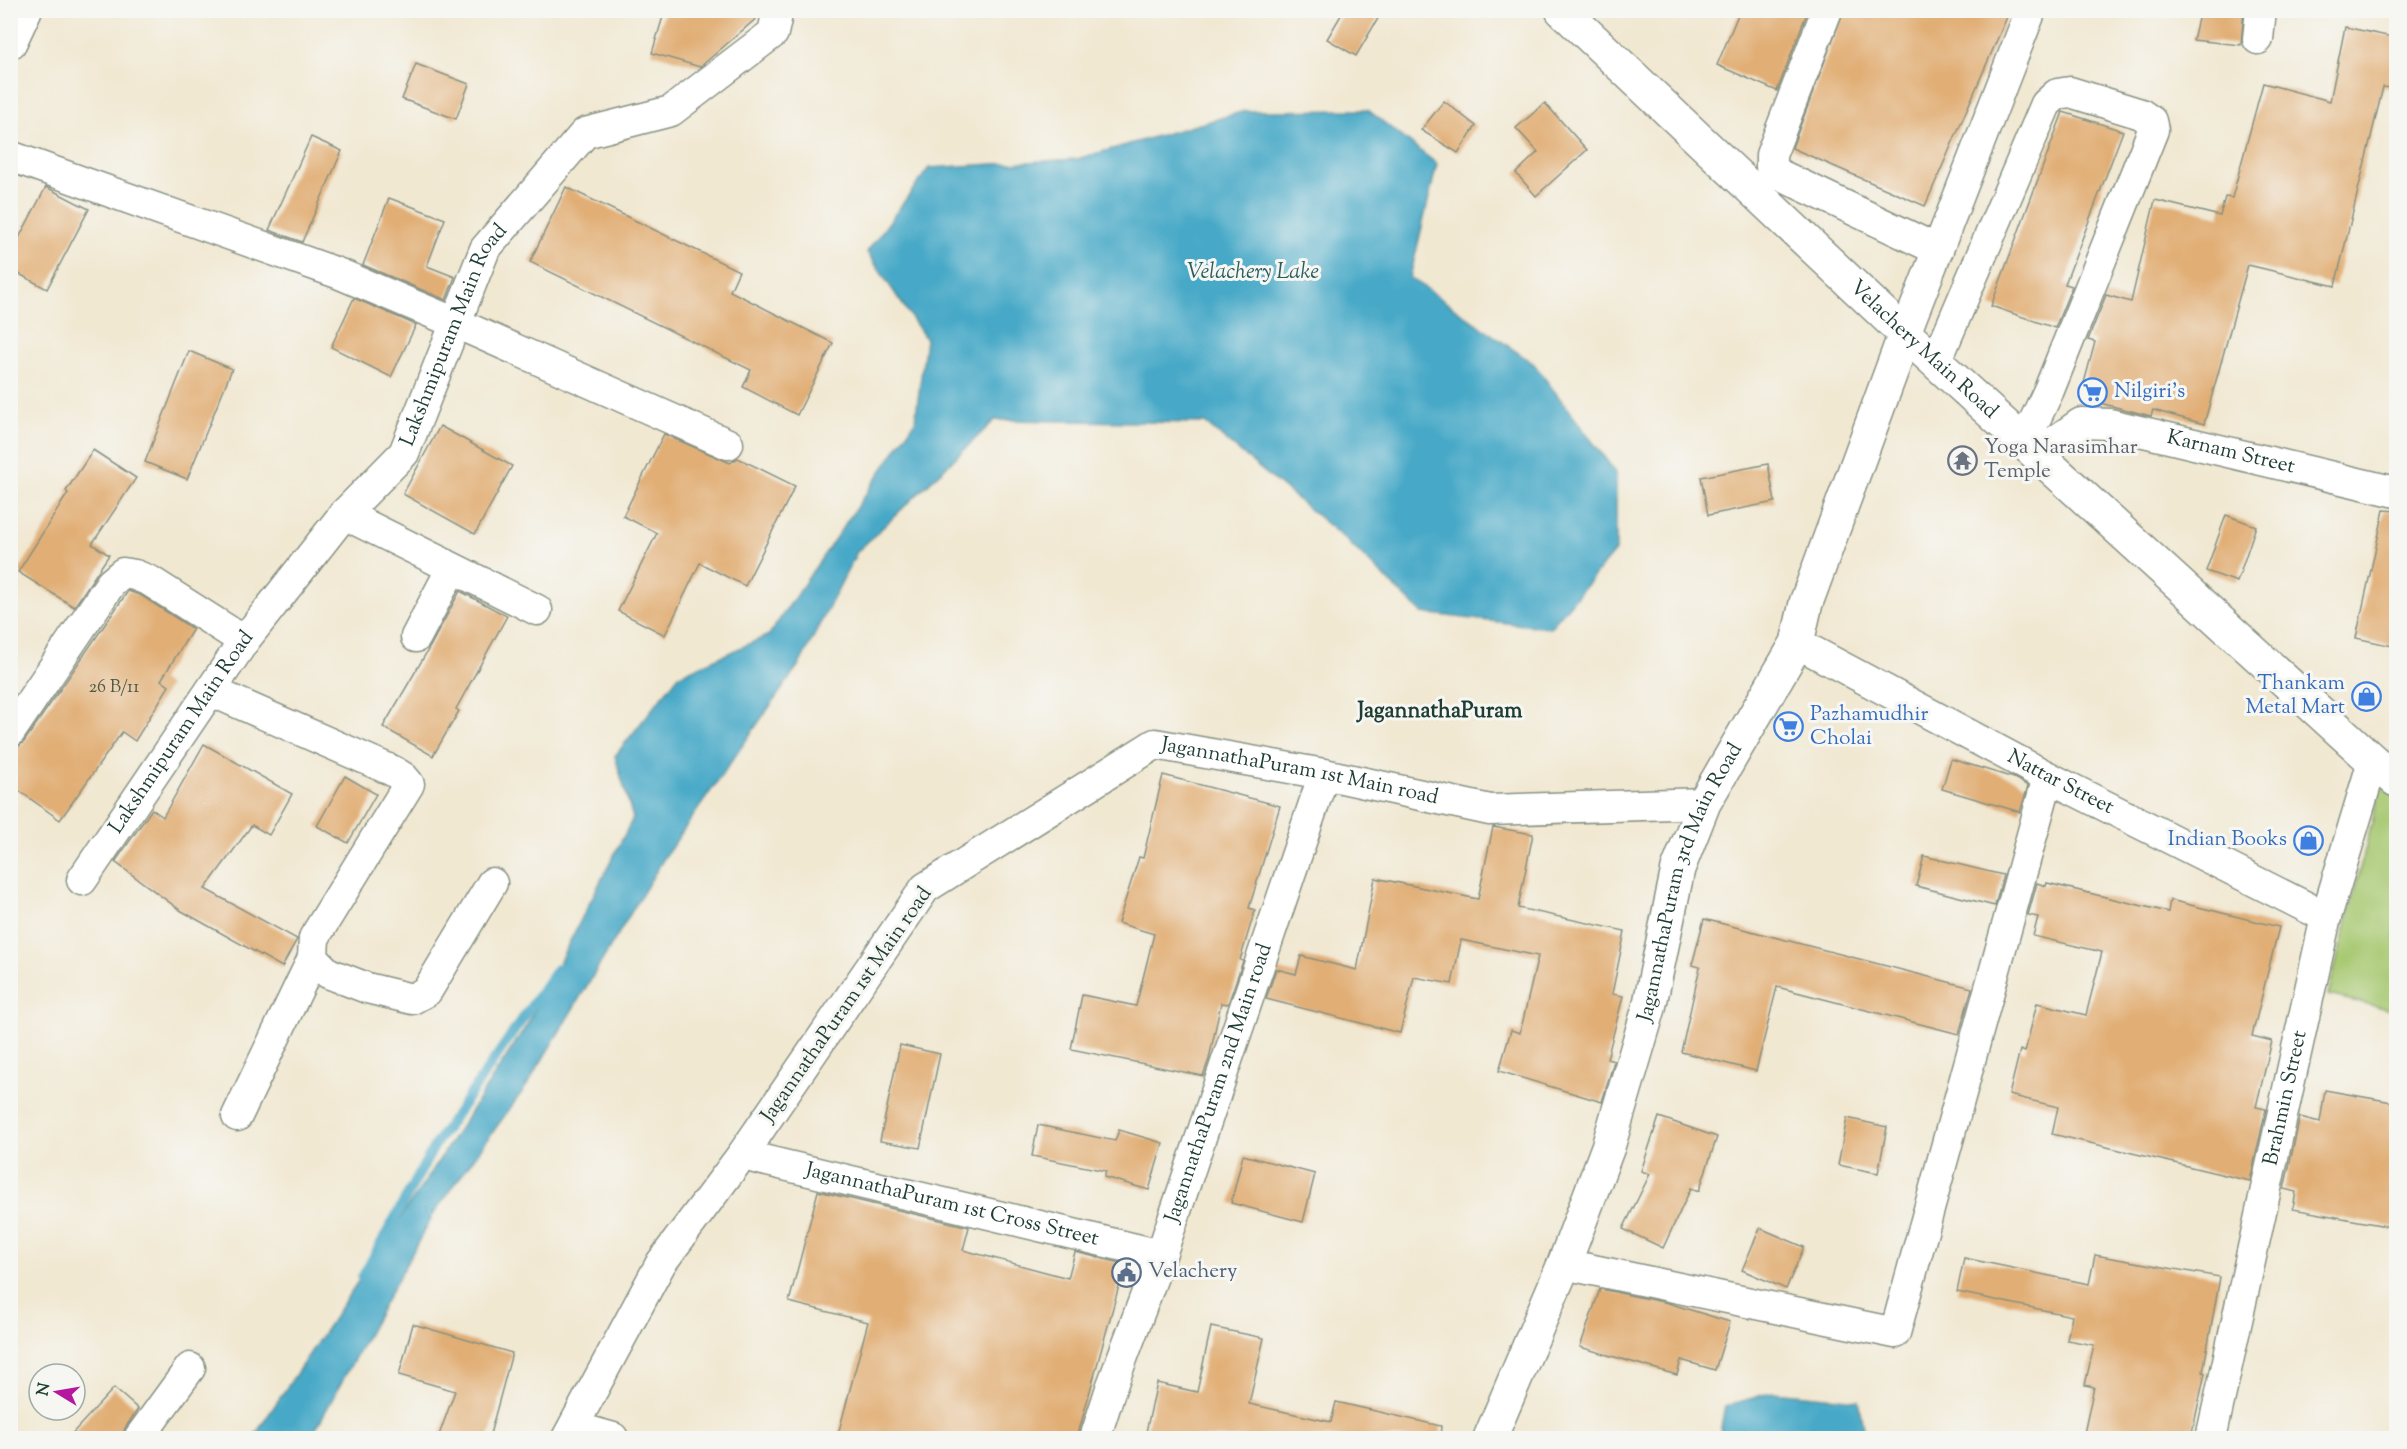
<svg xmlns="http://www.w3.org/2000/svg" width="2407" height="1449" font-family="'Sorts Mill Goudy',serif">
	<rect width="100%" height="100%" fill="#f6f6f2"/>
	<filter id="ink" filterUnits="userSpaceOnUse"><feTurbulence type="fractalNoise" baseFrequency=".0167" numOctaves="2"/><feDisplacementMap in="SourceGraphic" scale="12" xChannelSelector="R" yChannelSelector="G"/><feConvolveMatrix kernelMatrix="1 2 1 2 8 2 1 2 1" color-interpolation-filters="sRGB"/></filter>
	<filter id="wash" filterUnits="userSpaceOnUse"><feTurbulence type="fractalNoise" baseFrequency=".008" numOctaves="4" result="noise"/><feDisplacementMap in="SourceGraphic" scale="24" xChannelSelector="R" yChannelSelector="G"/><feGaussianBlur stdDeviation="1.35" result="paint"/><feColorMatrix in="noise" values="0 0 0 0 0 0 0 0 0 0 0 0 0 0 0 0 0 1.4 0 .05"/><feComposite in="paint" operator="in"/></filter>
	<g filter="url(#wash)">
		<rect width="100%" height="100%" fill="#f1e8d2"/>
		<polygon fill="#a8c972" stroke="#648353" stroke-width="1.5" points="2382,783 2396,795 2396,1011 2328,995"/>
		<g fill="#47a9c7" stroke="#33737e" stroke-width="1.5">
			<polygon points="1368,110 1437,164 1410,277 1534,364 1616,473 1616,550 1550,628 1422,613 1344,538 1205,423 995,420 857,552 800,663 664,858 527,1085 434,1213 311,1438 253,1438 428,1177 527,1025 633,818 615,756 679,675 769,635 915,422 926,339 867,252 929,168 1077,159 1245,111"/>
			<polygon points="1773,1392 1858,1400 1865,1438 1719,1438 1725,1406"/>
		</g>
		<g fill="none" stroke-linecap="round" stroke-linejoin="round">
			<polyline stroke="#47a9c7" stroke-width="10" points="362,1278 435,1145 557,969"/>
		</g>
		<g id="blocks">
			<g fill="#e1ae75">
				<polygon points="665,10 760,10 759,16 700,67 652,53"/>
				<polygon points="1344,10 1383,10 1356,56 1327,39"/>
				<polygon points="1740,10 1808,10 1777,91 1717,65"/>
				<polygon points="1844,10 2010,10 1925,206 1792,148"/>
				<polygon points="2200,10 2244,10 2241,45 2193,40"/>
				<polygon points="2345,27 2397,38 2397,89 2383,87 2335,286 2248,265 2204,424 2153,410 2151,416 2080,398 2095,342 2088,340 2106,295 2131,302 2155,200 2220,216 2225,197 2232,198 2263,83 2330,101"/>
				<polygon points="416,64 469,84 456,119 402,99"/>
				<polygon points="1444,101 1476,126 1458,153 1421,130"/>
				<polygon points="1545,103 1587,150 1536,196 1516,173 1538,152 1516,128"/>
				<polygon points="2063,112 2123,131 2065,284 2072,286 2055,328 1991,306"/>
				<polygon points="311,137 342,151 302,242 269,230"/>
				<polygon points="46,187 89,209 47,289 10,269 10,255"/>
				<polygon points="566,187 739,271 730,291 833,343 797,415 743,387 751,370 530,262"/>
				<polygon points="389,198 445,219 427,266 455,277 446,300 363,265"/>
				<polygon points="354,298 416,325 391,377 331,347"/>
				<polygon points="189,351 232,369 187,479 145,462"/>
				<polygon points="440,426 512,466 475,534 403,494"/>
				<polygon points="664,434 730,463 738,458 795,486 745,586 700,563 665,635 618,611 657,533 623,516"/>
				<polygon points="93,450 136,478 92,544 109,555 74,607 18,572 68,493 66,491"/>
				<polygon points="1768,464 1775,502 1708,515 1701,477"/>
				<polygon points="2384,510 2397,511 2397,647 2356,638"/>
				<polygon points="2226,515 2256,526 2237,582 2206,571"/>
				<polygon points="128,591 142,596 193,629 161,680 169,686 135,741 122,732 60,820 10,784 10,753 24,742"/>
				<polygon points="460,591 507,616 456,709 459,711 433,756 383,727 431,645"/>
				<polygon points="204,744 292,794 269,835 252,825 205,889 297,939 282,967 180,910 115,862 152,809 163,817"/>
				<polygon points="1951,759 2014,778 2028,786 2020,812 1942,789"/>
				<polygon points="1163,775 1280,806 1249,908 1255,910 1240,960 1243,961 1228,1004 1221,1003 1209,1059 1203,1076 1071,1049 1082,995 1136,1006 1154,934 1118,923 1139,857 1143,858"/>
				<polygon points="345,776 376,794 348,843 317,826"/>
				<polygon points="1493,827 1533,834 1518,908 1625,931 1612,994 1623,996 1607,1059 1614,1061 1602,1102 1499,1071 1511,1030 1520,1033 1538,956 1461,940 1452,984 1414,977 1400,1033 1266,999 1276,969 1296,974 1301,956 1357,970 1375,878 1478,899"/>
				<polygon points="1924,856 2003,875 1995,906 1916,886"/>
				<polygon points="2037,883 2046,886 2047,883 2168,912 2170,900 2279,927 2252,1036 2272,1041 2256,1107 2266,1109 2250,1181 2052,1134 2058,1107 2009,1095 2020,1050 2025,1052 2037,1003 2086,1015 2102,952 2033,936 2038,917 2028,915"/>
				<polygon points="1704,919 1972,988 1959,1034 1777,987 1756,1071 1681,1052 1700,967 1692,965"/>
				<polygon points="900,1045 940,1054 920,1148 880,1141"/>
				<polygon points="2325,1090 2397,1103 2397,1228 2293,1209 2296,1192 2284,1189 2300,1117 2320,1122"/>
				<polygon points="1659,1117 1717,1137 1699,1191 1691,1188 1663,1248 1623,1229 1650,1174 1641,1171"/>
				<polygon points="1847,1118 1887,1127 1878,1173 1838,1165"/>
				<polygon points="1038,1125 1115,1141 1119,1130 1163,1143 1149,1190 1104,1177 1106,1171 1032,1156"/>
				<polygon points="1243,1155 1315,1174 1303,1222 1231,1203"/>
				<polygon points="818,1191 969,1227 963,1250 1068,1278 1075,1252 1125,1264 1077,1438 837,1438 868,1322 789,1302"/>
				<polygon points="1760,1228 1804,1247 1786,1289 1742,1270"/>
				<polygon points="2095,1255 2220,1277 2203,1372 2205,1373 2191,1438 2083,1438 2094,1387 2085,1385 2094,1345 2067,1340 2072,1316 1957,1292 1964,1258 2089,1284"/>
				<polygon points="1600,1289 1668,1303 1730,1322 1715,1370 1681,1360 1677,1375 1580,1347"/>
				<polygon points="413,1324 512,1353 489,1438 438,1438 455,1391 399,1375"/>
				<polygon points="1211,1327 1264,1338 1249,1404 1331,1422 1336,1402 1441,1426 1440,1438 1174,1438 1146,1432 1157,1383 1197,1392"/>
				<polygon points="114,1388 138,1409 125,1428 122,1438 68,1438"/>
			</g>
		</g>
	</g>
	<g filter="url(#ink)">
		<use href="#blocks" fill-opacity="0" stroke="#889283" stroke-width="1.5"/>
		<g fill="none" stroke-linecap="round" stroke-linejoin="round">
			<defs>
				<g id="minor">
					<polyline points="1827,10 1771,155 1771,167 1776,173 1938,250"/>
					<polyline points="2258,39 2261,10"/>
					<polyline points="10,156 340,274 456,323 728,444"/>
					<polyline points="1905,334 2031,10"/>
					<polyline points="1936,362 2046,104 2057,94 2070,92 2141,114 2151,121 2153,130 2049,390 2024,443"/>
					<path id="s1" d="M2037,454L2081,423L2110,424L2396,492"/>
					<polyline points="344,514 537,610"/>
					<polyline points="416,637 452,568"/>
					<path id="s2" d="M1797,643L2048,777L2326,917"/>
					<polyline points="211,691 393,771 404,778 409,784 314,938 313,958 328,973 367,988 412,999 427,991 492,883"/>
					<polyline points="10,732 111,583 123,573 135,575 150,581 244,641"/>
					<path id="s3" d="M82,880L244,641L344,514L404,453L485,249L585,133L671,111L773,33L778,10"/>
					<polyline points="237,1116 313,958"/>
					<path id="s4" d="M742,1155L1161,1255"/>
					<polyline points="1564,1264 1895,1333 2048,777"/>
					<polyline points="574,1427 613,1438"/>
					<polyline points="139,1438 190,1368"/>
					<path id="s5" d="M567,1438L661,1263L742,1155L925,888L1155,744L1324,774L1490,810L1704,803"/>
					<path id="s6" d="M1095,1438L1111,1388L1161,1255L1324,774"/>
					<path id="s7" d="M2211,1438L2326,917L2373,761"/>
				</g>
				<g id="tertiary">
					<polyline points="10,42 25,10"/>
					<path id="s8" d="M1490,1438L1564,1264L1608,1147L1649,1008L1678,869L1704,803L1797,643L1806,603L1905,334"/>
				</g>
				<g id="secondary">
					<path id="s9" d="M1562,10L1905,334L2373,761L2396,780"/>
				</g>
			</defs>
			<use href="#minor" stroke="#889283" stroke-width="33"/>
			<use href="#tertiary" stroke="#889283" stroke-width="36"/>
			<use href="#secondary" stroke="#889283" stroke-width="36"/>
			<use href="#minor" stroke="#fff" stroke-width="30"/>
			<use href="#tertiary" stroke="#fff" stroke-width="33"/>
			<use href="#secondary" stroke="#fff" stroke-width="33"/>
		</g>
	</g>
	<defs>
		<symbol id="supermarket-ring" viewBox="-11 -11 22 22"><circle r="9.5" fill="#f6f6f2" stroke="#3f7fe0" stroke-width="1.5"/><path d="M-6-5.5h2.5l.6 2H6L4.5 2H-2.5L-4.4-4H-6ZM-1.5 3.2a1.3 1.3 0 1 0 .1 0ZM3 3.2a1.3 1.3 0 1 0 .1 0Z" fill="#3f7fe0"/></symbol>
		<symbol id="temple-ring" viewBox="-11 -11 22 22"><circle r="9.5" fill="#f6f6f2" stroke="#6b7280" stroke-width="1.5"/><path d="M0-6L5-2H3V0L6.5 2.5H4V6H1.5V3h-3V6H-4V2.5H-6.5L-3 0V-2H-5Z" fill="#6b7280"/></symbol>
		<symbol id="shop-ring" viewBox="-11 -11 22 22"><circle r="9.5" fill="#f6f6f2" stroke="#3f7fe0" stroke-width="1.5"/><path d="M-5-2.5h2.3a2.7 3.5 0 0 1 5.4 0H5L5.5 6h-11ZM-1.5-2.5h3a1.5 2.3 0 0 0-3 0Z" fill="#3f7fe0"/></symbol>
		<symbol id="civic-ring" viewBox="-11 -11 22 22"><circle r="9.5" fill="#f6f6f2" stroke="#5c6f8a" stroke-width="1.5"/><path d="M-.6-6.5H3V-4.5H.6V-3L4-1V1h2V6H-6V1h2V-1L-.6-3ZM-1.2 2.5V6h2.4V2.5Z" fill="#5c6f8a"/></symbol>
	</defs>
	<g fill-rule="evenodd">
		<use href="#supermarket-ring" x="2076" y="376" width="33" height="33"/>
		<use href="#temple-ring" x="1946" y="444" width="33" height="33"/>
		<use href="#shop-ring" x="2350" y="680" width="33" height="33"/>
		<use href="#supermarket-ring" x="1772" y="710" width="33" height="33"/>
		<use href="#shop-ring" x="2292" y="824" width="33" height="33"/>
		<use href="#civic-ring" x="1110" y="1256" width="33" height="33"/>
	</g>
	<g text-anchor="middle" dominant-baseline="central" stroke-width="6" stroke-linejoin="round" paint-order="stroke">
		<g font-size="18" fill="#505944">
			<text x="114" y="688">26 B/11</text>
		</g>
		<g font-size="21" fill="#1f3d34" stroke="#f6f6f2">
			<text stroke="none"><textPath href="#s3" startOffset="664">Lakshmipuram Main Road</textPath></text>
			<text stroke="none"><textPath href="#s9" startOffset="496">Velachery Main Road</textPath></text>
			<text stroke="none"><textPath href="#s1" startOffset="207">Karnam Street</textPath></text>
			<text stroke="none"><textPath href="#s3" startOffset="178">Lakshmipuram Main Road</textPath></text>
			<text stroke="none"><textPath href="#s5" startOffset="1076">JagannathaPuram 1st Main road</textPath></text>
			<text stroke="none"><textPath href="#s2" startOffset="298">Nattar Street</textPath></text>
			<text stroke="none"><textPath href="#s8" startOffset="592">JagannathaPuram 3rd Main Road</textPath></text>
			<text transform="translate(847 1005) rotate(-55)">JagannathaPuram 1st Main road</text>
			<text stroke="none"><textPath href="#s6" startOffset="376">JagannathaPuram 2nd Main road</textPath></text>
			<text stroke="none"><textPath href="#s7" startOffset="348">Brahmin Street</textPath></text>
			<text stroke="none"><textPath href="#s4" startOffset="216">JagannathaPuram 1st Cross Street</textPath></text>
		</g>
		<g font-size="21" fill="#366cbe" stroke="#f6f6f2" text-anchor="start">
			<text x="2114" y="392">Nilgiri's</text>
			<text x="2345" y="684" text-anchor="end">Thankam<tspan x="2345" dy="24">Metal Mart</tspan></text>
			<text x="1810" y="715">Pazhamudhir<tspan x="1810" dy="24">Cholai</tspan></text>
			<text x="2287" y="840" text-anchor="end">Indian Books</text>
		</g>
		<g font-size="21" fill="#5b616d" stroke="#f6f6f2" text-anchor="start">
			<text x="1984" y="448">Yoga Narasimhar<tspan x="1984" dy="24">Temple</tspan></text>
		</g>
		<g font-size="21" fill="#4e5e75" stroke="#f6f6f2" text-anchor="start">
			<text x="1148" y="1272">Velachery</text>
		</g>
		<g font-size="22" font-style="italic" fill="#2b5d60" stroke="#f6f6f2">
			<text x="1253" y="273">Velachery Lake</text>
		</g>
		<g font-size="22" font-weight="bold" fill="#1f3d34" stroke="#f6f6f2">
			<text x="1440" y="712">JagannathaPuram</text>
		</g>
	</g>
	<rect width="2407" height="1449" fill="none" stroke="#f6f6f2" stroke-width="36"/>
	<g transform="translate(57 1392) rotate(281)"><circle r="28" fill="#f6f6f2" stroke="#a0aca6" stroke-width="1.5"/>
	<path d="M0-4.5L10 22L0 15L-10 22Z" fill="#b5179e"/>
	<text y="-9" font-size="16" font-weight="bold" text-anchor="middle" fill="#1f3d34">N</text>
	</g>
</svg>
